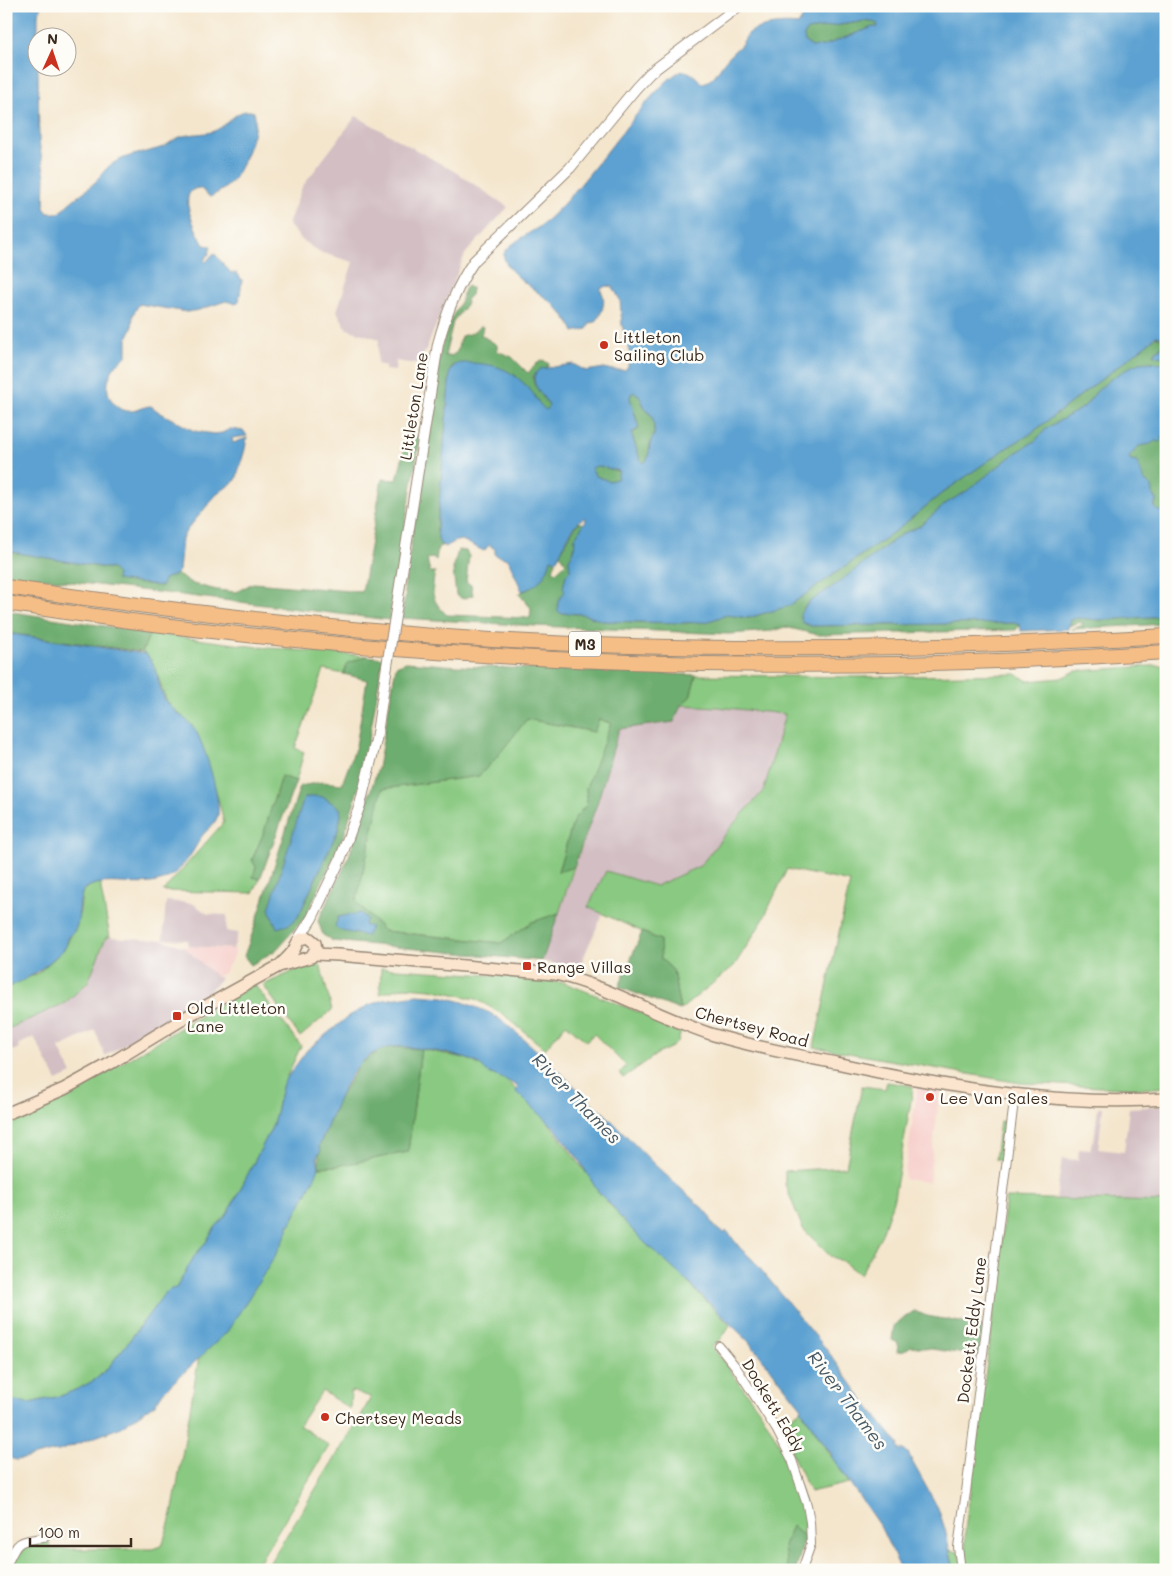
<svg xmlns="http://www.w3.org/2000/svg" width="1172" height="1576" font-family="Mali,sans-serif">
	<rect width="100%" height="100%" fill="#fdfcf7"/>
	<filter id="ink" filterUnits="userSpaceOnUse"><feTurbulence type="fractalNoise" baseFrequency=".02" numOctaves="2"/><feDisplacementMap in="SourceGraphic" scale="10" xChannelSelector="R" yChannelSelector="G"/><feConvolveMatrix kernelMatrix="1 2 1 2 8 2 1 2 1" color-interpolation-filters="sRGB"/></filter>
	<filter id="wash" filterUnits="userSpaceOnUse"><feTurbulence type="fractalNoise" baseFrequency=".0096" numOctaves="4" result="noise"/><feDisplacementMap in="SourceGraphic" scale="20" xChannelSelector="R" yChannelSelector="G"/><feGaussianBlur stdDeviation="1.12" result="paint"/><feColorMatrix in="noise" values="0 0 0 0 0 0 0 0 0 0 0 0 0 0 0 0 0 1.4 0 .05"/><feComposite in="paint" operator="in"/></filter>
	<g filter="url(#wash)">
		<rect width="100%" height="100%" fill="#f4e6cd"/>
		<g fill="#f7d0cc">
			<polygon points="189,946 235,949 235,954 224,973 217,977 184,947"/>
			<polygon points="918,1086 940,1089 929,1182 904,1179"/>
		</g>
		<g fill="#d2bec3">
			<polygon points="356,116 457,173 508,207 465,254 421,362 415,364 396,361 395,371 385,370 385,366 377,364 379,339 347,329 337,311 353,262 319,252 303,241 288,224 302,187"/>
			<polygon points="681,705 717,707 785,713 764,790 730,828 700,866 656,886 606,871 588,906 603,913 578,970 542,961 597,804 619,729 674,722"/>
			<polygon points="166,901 192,903 208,914 227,915 226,931 238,933 233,949 189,946 188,940 163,939"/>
			<polygon points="106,937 163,940 184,947 217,977 221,978 202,999 105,1056 95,1030 59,1048 72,1074 57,1081 34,1037 18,1045 19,1048 7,1053 11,1063 6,1065 6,1030 65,1003 88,982"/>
			<polygon points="1166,1106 1166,1202 1056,1200 1062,1159 1078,1160 1079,1149 1090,1150 1092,1141 1094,1141 1098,1107 1103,1107 1098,1149 1124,1152 1129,1108"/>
		</g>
		<g fill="#89c981" stroke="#627a50">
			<path d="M150,633L258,647L367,656L347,663L344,674L324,670L295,748L304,752L296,781L281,776L264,832L252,860L256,867L253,877L260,879L253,893L163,891L224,822C219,801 213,780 206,759C203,749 201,739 195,730C187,718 172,711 166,699C159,687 157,658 142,652Z"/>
			<polygon points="1166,665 1166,1087 1140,1089 1020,1083 814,1047 850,882 787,869 763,920 734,966 680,1010 673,970 661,959 660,940 588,907 606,871 656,886 700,866 730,828 764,790 785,714 717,707 681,705 690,697 696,675 861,677 1016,674 1028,681 1061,678 1076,671"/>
			<polygon points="527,719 594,732 599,719 612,724 586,788 587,804 574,819 558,871 574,867 559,913 532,922 501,943 384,931 356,902 382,789 479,776 496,758"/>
			<polygon points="101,882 101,889 110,937 106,937 88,982 65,1003 6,1030 6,988 38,973 57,956 66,946 70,937 75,930 80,911 82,892 93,884"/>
			<polygon points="320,964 332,1010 300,1037 263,985 305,966"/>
			<polygon points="381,968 519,977 565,983 682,1029 678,1041 672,1047 657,1054 623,1078 620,1073 626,1066 594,1034 586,1041 566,1024 545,1049 504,1015 476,999 431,989 405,987 380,994"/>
			<polygon points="254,984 301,1046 282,1087 273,1125 228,1213 213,1230 205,1244 195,1255 176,1289 164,1294 126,1345 108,1368 96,1379 82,1387 61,1396 29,1403 6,1400 6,1120 68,1095"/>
			<polygon points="421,1049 468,1059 505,1079 544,1116 610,1205 730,1325 721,1339 712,1346 763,1415 791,1465 807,1510 805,1537 792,1527 787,1570 265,1570 361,1416 371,1397 351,1391 350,1409 322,1391 299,1425 329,1446 258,1564 253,1570 9,1570 18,1547 49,1539 50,1549 152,1549 162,1546 172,1514 199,1357 227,1332 319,1167 337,1166 408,1152"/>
			<polygon points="887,1082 913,1086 912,1095 894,1198 882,1234 860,1275 842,1261 830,1256 803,1229 785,1184 785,1171 846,1167 862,1086 885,1089"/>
			<polygon points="1000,1121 1008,1122 1004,1161 995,1160"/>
			<polygon points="1006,1198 1166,1202 1166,1570 954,1570 950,1550 966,1554 965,1530 990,1339"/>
			<polygon points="801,1410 849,1483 810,1492 778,1425"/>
		</g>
		<g fill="#6ead6f" stroke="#546c46" fill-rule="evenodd">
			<polygon points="865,21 877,23 878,27 873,27 823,46 812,47 805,42 804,36 808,30"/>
			<path d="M467,286L472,289L471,295L466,300L467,303L453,322L445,356H451L457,352L461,336L472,333L481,326L483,327L481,335L497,345V351L512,357L528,373L536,364L543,360L549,364L545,370L533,376L534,384L549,406L548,409L544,410L529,389L515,375L453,365L450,371L437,531L439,543L442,546L438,547L436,560L432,558L427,559L430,572H435C431,593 431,600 447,615L530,618L531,608L519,594C522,591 526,591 530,588C541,581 548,572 551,559L556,561L553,570L556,572L566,563L560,554L573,530L579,522L584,524L575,538L574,551L569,559L570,570L566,575L563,588L565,591L561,613L582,614L603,621L680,623L706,622L727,615L748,618L789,606L898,529L941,494L1008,447L1029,435L1151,341L1157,336L1164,341L1163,346L1154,352V355L1166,358V363L1151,362L1112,378L1098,390L1084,407L1047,428L1035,441L1014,454L967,491L948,502L920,526L902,534L835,585L809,602L804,607L800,617L805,624L811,626L1014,623L1020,625L1016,630L819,635L785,627L772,631L729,634L536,626L402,618L404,601L406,597L404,590L441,349L448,325L462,299L464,289Z"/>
			<path d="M634,392L639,395L645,408L652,416L654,424V436C647,444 652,457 644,463L640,459L632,436V433L638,430C637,426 637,420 636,416C633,409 629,402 631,394Z"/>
			<polygon points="408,434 420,438 389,620 6,574 6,551 112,569 118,574 117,580 161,586 164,579 176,574 193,584 217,590 236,592 253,583 362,592 382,479 397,480"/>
			<polygon points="1166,434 1166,509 1160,511 1155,509 1156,497 1152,493 1151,486 1144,480 1137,462 1131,461 1129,457 1139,446 1155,440"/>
			<polygon points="598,465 619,472 617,479 609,481 596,476 591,468"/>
			<polygon points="458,550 466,551 469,556 466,582 471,585 473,595 463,599 456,595 453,569"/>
			<polygon points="6,611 150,633 142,652 6,633"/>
			<polygon points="1166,616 1166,624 1072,629 1083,625 1081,622 1068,626 1071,620 1078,618 1100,620"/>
			<path d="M367,656L383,658L364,769L344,836L305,918L276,950L251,965L244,956L254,929L300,786L322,782L342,784L356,746L367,680L344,674L347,663ZM341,815L338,830L298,917Z"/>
			<polygon points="406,662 457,666 696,675 690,697 681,705 674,722 619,729 597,804 574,867 558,872 574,819 587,804 586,788 611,723 599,719 594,732 527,719 496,758 479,776 382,789 356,902 384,931 501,943 532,922 559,913 542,961 333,941 323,935 318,921 348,859 378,768 396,666"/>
			<polygon points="281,776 296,781 260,879 253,877 256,867 252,860 264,832"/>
			<polygon points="642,932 660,940 661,959 673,970 680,1010 619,987"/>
			<polygon points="392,1047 421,1049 408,1152 337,1166 319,1167 319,1146 339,1098 360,1064 380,1050"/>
			<polygon points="914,1311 927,1316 982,1326 979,1356 911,1346 904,1351 897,1352 898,1343 892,1340 894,1325"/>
			<polygon points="792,1526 805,1537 796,1570 787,1570 784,1546"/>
		</g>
		<g fill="#5ca1d1" stroke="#4c6678" fill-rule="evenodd">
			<path d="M6,6H41L38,15V28L35,40L38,68L39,142L45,177L44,208L48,213H60C71,199 82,195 94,183C101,177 104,169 112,164C127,154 147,153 163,147C169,144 174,139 180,137C191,133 203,135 214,131C228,126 237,106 254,112C260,127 242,168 233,180C227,188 219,192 210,197L200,188C173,189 198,234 204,245L211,246L209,254L204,260L206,262L214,253L231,273H237L242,280L239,301L236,304L226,301L199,310L187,312L139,304L133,315L132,328L127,338V354C124,359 120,361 116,365C108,375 104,390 112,401C116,407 122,411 128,411C136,412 143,406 151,406L159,412L194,431L214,434L222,433L230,429L244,431L247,436L232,438L233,443L247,438L245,449L236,480L216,495L186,531L182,539L179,571L175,575L164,579L162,586L116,580L117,574L112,569L6,551Z"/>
			<path d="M806,6H1166V176L1159,188L1161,194L1166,195V307L1161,319L1166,328V358L1154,355V353L1160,349L1164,341L1161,337L1155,336L1151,341L1029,435L1008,447L941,494L898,529L789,606L748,618L727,615L706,622L680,623L603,621L582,614L560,613L558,611V601L565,591L563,588L566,575L570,570L569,559L574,551L575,538L586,520L585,517C571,524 564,548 556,561L551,559C548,574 537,588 522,591L508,559L495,555V549L489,545L484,551L462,540L456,541L445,547L439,543L437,531L450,371C455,362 461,363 470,363C498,364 513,370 532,392C536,398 540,406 546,410L549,406C543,394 525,381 540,369L573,364L586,371L604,368L612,370H625L628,366L630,355L622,325L620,300L613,287L606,286L600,289C607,299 603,311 596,322L590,323L587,329L574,332C570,321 559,310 551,302C540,293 501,270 504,254C506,246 531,232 539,227C559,212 585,179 601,159C614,144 666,72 683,71C691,71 697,78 702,83C713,82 718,70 724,62C729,56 734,51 740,46C744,42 745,37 749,33C760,25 785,23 798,25L808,9ZM865,21L877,23L878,27H873L823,46L812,47L805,42L804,36L808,30ZM634,392L639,395L645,408L652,416L654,424V436C647,444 652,457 644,463L640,459L632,436V433L639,428L630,398L631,394ZM598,466L619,471L617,479L609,481L596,476L591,468Z"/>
			<polygon points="1151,362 1166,363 1166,434 1161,436 1162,440 1160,442 1155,441 1151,444 1139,446 1129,457 1131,461 1137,462 1144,480 1151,486 1152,493 1157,500 1154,505 1155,509 1160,511 1166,509 1166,616 1100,620 1078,618 1071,620 1068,629 1021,631 1020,625 1014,623 811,626 802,622 800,614 809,602 835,585 902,534 920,526 948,502 967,491 1014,454 1035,441 1047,428 1084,407 1098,390 1112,378 1130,367 1139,363"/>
			<path d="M6,633L146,654C161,670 156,687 167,702C174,712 186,718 194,728C204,742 221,799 218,815C215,826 205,830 200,839C192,854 180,874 163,880C138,890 104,875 85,889C78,894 80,916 77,925C76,930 72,933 69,937C67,941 67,945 65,948C61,953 56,956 51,961C37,973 24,981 6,988Z"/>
			<polygon points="315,796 323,797 340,808 341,815 338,830 298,917 288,925 277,928 269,909 304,798"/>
			<polygon points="361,913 367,919 364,925 371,927 367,936 342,931 335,927 338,917"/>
			<path d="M417,995L444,997L463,1002L490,1013L505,1023L542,1055L593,1104L606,1115L656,1166L709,1214C711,1221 715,1230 724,1233L727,1231L740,1248L753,1260L827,1350L870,1409L895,1440L899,1445L898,1447L901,1451L903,1449L908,1454L938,1508L945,1529L954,1570H901L881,1528L831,1456L832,1455L801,1410L802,1408L749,1342L689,1283L644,1242L619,1216L614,1208L598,1192L579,1160L554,1127L516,1092L518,1087C509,1080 497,1077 487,1072C484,1070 482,1066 479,1064C465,1055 409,1045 393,1047C381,1048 367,1056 359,1065C342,1084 330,1121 319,1146V1148L321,1150L317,1157L319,1167L316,1175L290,1225H288V1231L274,1258L227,1332L163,1392L155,1404L119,1428L56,1452V1451L23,1459L16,1460L6,1457V1400L29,1403L61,1396L82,1387L96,1379L108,1368L126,1345L164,1294L171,1289L176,1288L195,1255L205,1244L213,1230L228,1213L273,1125L283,1083L307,1050L349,1016L369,1005L384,1000Z"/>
		</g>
	</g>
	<g filter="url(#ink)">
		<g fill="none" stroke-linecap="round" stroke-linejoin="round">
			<defs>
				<g id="minor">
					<polyline points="719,1346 736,1367 776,1429 792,1460 807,1505 810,1522 811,1544 802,1570"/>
					<path d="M6,1567C17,1543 16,1540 44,1538"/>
					<polyline points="961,1570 958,1547 966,1492 1015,1093"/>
				</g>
				<g id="tertiary">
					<path d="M397,604L438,344C446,314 456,287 474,261L570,168L636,88L650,73L739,6"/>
					<polyline points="298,940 312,918 340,860 360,805 376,740 387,666"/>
				</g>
				<g id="secondary">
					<path d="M314,954L338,955L555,974C611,987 659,1018 714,1035C754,1047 795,1055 836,1063C940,1086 1059,1107 1166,1099"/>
					<path d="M6,1114L64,1089L111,1063L188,1016L279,966C284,961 290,956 294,950C298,942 298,937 309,938L315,943L316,949L311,957L279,966"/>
				</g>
				<g id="motorway">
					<path d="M6,587C180,612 354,633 529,642C742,653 954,649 1166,636"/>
					<path d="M6,603C388,663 780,679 1166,652"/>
				</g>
			</defs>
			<use href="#minor" stroke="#988876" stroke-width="10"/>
			<use href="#tertiary" stroke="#988876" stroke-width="12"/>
			<use href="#secondary" stroke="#988876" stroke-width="14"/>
			<use href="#motorway" stroke="#988876" stroke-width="16"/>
			<use href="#minor" stroke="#fff" stroke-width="8"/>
			<use href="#tertiary" stroke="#fff" stroke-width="10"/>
			<use href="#secondary" stroke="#fbe5cf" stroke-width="11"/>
			<use href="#motorway" stroke="#f6be87" stroke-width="14"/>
			<defs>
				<polyline id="tertiary-bridge" points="387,666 397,604"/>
			</defs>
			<use href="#tertiary-bridge" stroke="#988876" stroke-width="12" stroke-linecap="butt"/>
			<use href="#tertiary-bridge" stroke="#fff" stroke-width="10"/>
		</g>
	</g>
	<g fill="#c8321e" stroke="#fdfcf7" stroke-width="2">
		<circle cx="604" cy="345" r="5"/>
		<rect x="522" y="961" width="10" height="10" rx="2.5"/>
		<rect x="172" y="1011" width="10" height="10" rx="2.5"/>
		<circle cx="930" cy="1097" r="5"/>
		<circle cx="325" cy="1417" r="5"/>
	</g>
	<g text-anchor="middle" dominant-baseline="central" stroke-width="5" stroke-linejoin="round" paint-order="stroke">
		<rect fill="#fdfcf7" stroke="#75695f" stroke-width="1" x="569" y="631.5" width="32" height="25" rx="4"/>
		<g font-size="15" font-weight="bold" fill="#3b2a1e">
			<text x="585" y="644">M3</text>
		</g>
		<g font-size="16" fill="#3b2a1e" stroke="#fdfcf7" text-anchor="start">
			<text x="614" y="336">Littleton<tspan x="614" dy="18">Sailing Club</tspan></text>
			<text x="537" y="966">Range Villas</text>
			<text x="187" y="1007">Old Littleton<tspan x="187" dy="18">Lane</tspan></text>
			<text x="940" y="1097">Lee Van Sales</text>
			<text x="335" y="1417">Chertsey Meads</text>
		</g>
		<g font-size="16" fill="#3b2a1e" stroke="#fdfcf7">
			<text transform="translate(413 406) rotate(-81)">Littleton Lane</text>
			<text transform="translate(752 1026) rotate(15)">Chertsey Road</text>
			<text transform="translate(971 1330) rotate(-83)">Dockett Eddy Lane</text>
			<text transform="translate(774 1405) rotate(59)">Dockett Eddy</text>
		</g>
		<g font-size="18" font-style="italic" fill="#485a66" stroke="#fdfcf7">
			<text transform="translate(577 1098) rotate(46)">River Thames</text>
			<text transform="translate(848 1400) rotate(53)">River Thames</text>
		</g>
	</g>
	<rect width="1172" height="1576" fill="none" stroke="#fdfcf7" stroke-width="25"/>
	<g transform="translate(52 52) rotate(3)"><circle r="24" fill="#fdfcf7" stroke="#afa8a0"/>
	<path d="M0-4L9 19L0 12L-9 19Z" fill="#c8321e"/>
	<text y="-8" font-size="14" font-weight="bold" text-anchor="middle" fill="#3b2a1e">N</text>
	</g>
	<path d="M30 1538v8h101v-8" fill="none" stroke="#3b2a1e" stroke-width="2.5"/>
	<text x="38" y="1538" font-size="15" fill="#3b2a1e" stroke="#fdfcf7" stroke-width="4" paint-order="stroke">100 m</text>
</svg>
